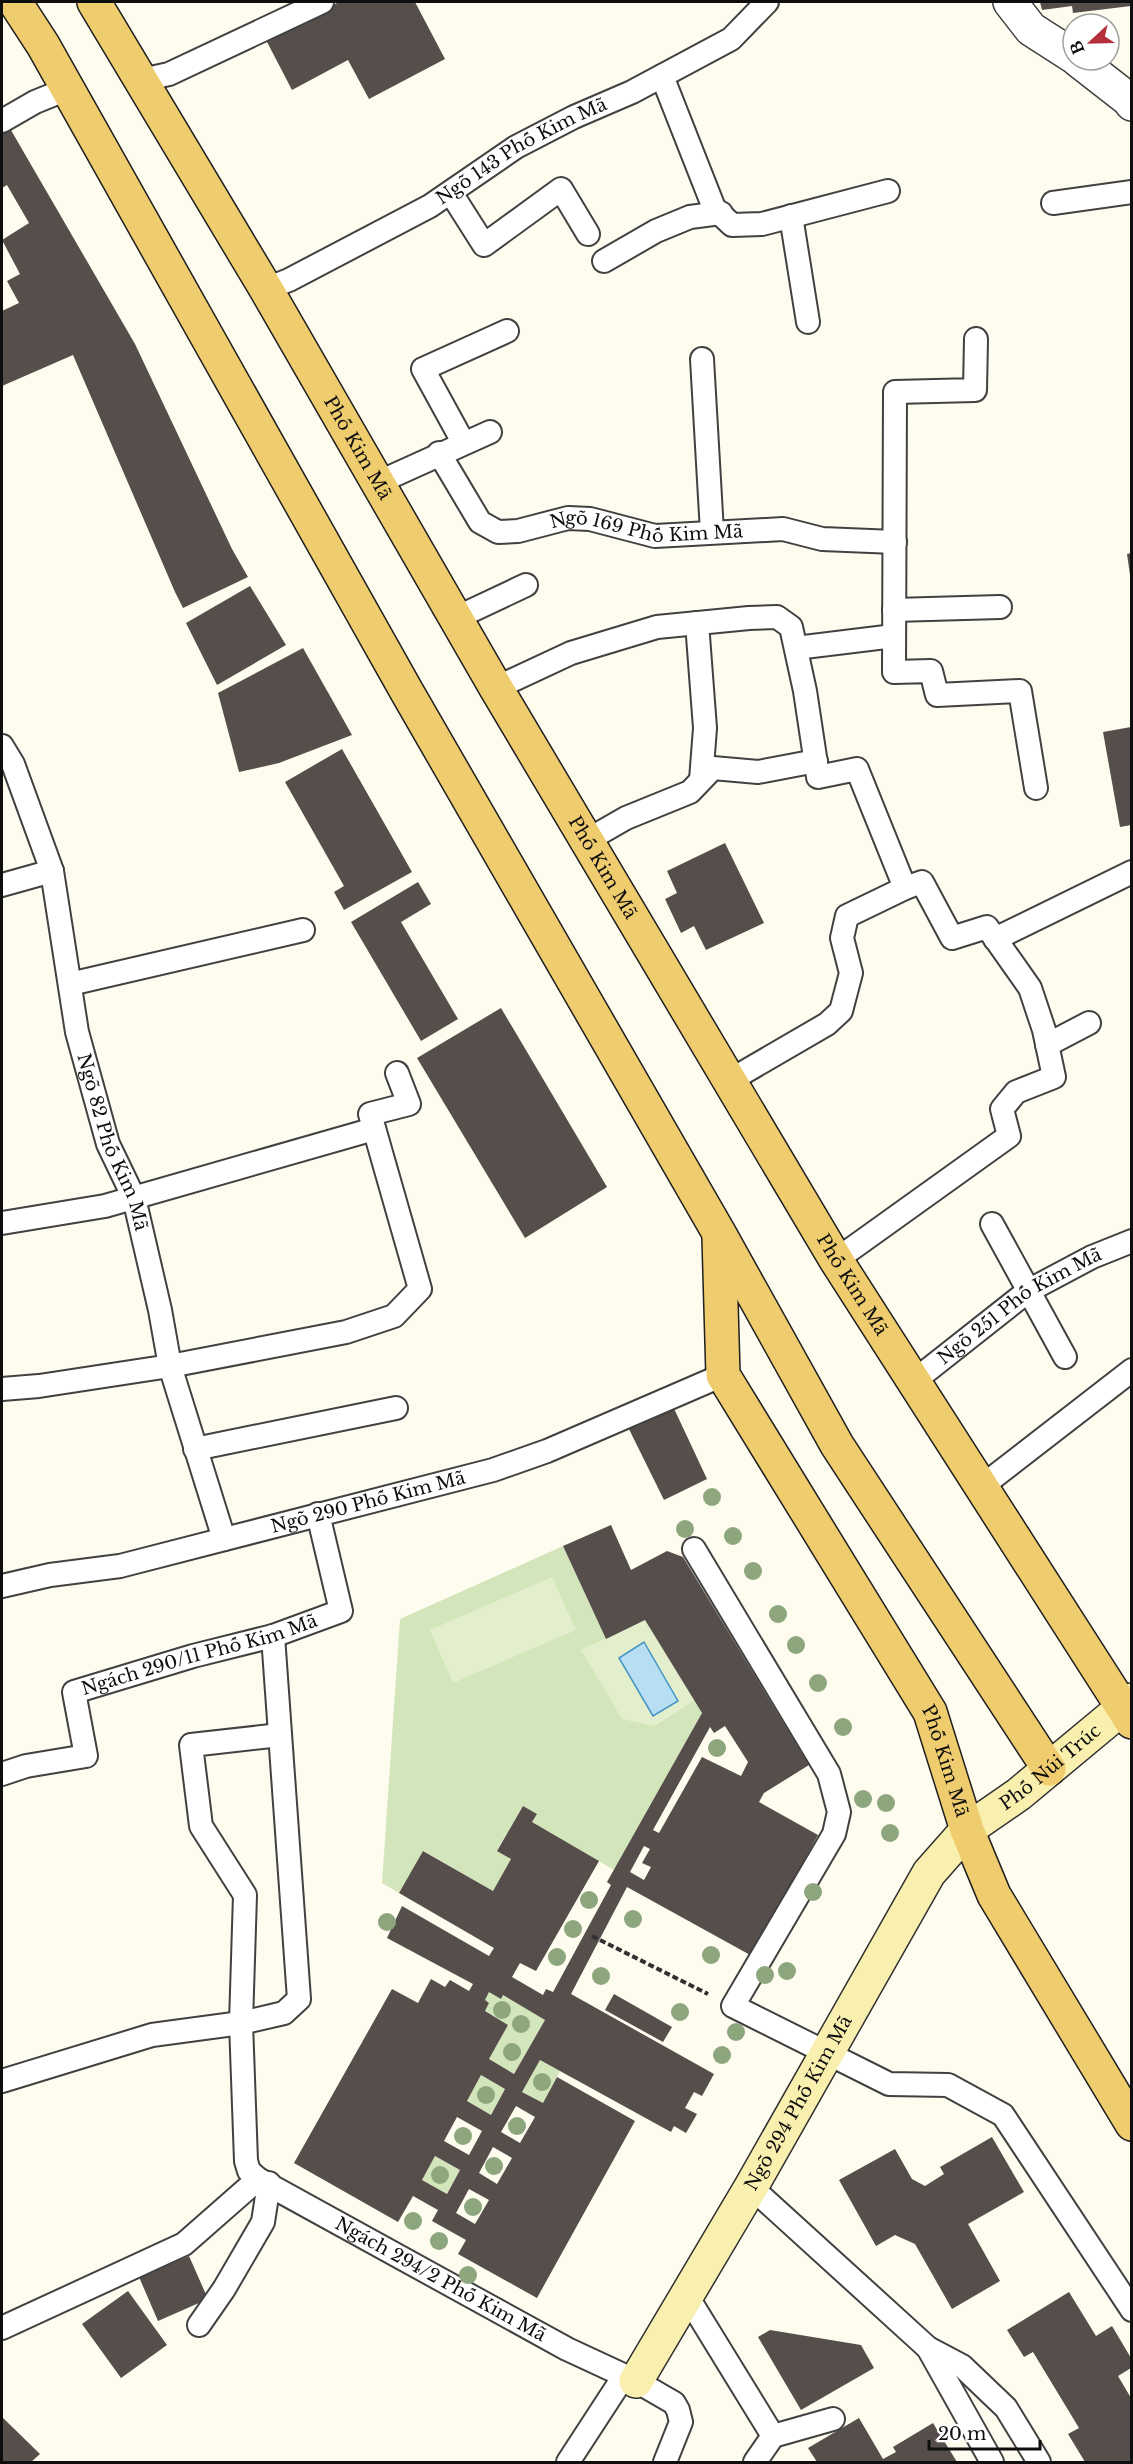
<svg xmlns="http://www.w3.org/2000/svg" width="1133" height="2464" font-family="'Libre Baskerville',serif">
	<rect width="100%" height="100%" fill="#fefbef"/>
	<g fill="#d3e6bb">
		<polygon points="563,1546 606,1639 582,1650 654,1726 694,1700 702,1713 614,1870 532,1822 537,1814 523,1806 497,1850 511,1859 493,1891 424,1851 399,1893 382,1883 400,1619"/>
		<polygon points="489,1992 501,1999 503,1995 545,2020 514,2074 489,2059 508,2025 485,2011 489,2003 485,2000"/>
		<polygon points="540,2060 560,2071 543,2103 522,2092"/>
		<polygon points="481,2075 505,2089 491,2115 467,2101"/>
		<polygon points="435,2156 460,2170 447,2194 422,2180"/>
	</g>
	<g fill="#e3eecc">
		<polygon points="552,1577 576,1630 453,1683 430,1630"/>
		<polygon points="645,1620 694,1700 654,1726 622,1719 581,1650"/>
	</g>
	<polygon fill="#b7def2" stroke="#4394c4" stroke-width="1.5" points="644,1642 678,1701 653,1716 619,1658"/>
	<g fill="#554e4b" fill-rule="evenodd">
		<polygon points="339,2 415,2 445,59 369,99 348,60 292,90 266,40"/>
		<polygon points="1040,2 1131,2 1131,6 1073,13 1072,6 1042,10"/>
		<polygon points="8,125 135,344 232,549 248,577 183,608 175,592 73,355 2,386 2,311 19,303 7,281 20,274 2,240 29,223 7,185 2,188 2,129"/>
		<polygon points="1131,553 1131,575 1130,575 1127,554"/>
		<polygon points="250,586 286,645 217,685 186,623"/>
		<polygon points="303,648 352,735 279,763 239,772 218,693"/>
		<polygon points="1131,727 1131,825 1120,827 1103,732"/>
		<polygon points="342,749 412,872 344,910 334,892 344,886 285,782"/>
		<polygon points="725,843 764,923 706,950 694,926 681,933 665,899 677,893 667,871"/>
		<polygon points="418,882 431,904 401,922 458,1019 421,1041 351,922"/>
		<polygon points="501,1008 607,1187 525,1238 417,1058"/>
		<polygon points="670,1400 707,1479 664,1500 625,1421"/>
		<path d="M611,1525L631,1570L667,1551L683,1557L809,1765L764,1793L759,1802L818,1835L752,1956L627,1887L571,1994L714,2074L702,2096L694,2092L685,2108L697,2114L686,2133L674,2126L671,2132L540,2060L522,2092L543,2103L557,2077L635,2121L537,2298L458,2254L466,2240L432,2221L438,2210L413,2196L398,2222L294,2163L392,1989L418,2003L431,1979L445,1987L450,1980L469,1991L473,1984L387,1938L402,1906L489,1956L494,1948L399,1893L423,1851L493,1891L511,1859L497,1851L523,1806L537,1814L532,1822L599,1861L536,1971L520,1963L512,1977L543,1995L546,1989L553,1992L611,1885L607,1882L702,1713L645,1620L606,1639L563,1546ZM725,1726L748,1762L741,1776L702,1757L659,1833L653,1830L710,1727L714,1733ZM644,1846L650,1849L642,1863L651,1867L644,1880L630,1872ZM489,1992L501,1999L503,1995L545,2020L514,2074L489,2059L508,2025L485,2011L489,2003L485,2000ZM481,2075L505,2089L491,2115L467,2101ZM516,2106L535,2117L520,2143L501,2132ZM457,2117L482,2131L469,2155L444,2141ZM493,2147L512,2158L497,2184L479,2173ZM435,2156L460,2170L447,2194L422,2180ZM469,2189L489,2200L475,2224L456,2213Z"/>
		<polygon points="614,1994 672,2027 663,2042 605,2010"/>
		<polygon points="992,2137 1024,2192 968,2224 1000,2281 952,2309 915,2244 895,2235 876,2246 839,2180 895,2149 912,2179 925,2186 944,2174 940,2167"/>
		<polygon points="189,2256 208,2299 158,2321 139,2277"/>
		<polygon points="128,2291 167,2345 121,2378 82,2324"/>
		<polygon points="1069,2292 1096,2336 1112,2326 1131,2358 1131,2368 1118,2376 1131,2398 1131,2462 1085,2462 1068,2434 1079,2428 1033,2352 1024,2357 1007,2330"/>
		<polygon points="770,2330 861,2345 874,2368 801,2410 758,2337"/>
		<polygon points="2,2417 40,2454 31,2462 2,2462"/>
		<polygon points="859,2418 883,2459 896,2452 893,2447 933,2423 957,2462 817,2462 808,2448"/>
	</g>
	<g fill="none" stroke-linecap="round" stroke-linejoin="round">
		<defs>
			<g id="lane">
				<polyline points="662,76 714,208 732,225 762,224 888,191"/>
				<polyline points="142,80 169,74 322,2"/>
				<polyline points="2,121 35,102 67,89"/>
				<polyline points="451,193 484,245 561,189 588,234"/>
				<polyline points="1053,203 1132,192"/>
				<polyline points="791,216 808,322"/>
				<polyline points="604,261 656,231 690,217 721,213"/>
				<path id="s1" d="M266,289L289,280L430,206L516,147L574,117L632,92L731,39L767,2"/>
				<polyline points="976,339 975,390 895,392 894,672 931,671 937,695 1020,691 1036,788"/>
				<polyline points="702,359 712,532"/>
				<polyline points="463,442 423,369 507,331"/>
				<path id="s2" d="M439,453L480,522L498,532L518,531L568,518L590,519L655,536L783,529L822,539L895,542"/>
				<polyline points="377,483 490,432"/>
				<polyline points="894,610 1000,607"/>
				<polyline points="456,618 526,585"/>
				<polyline points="697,623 705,728 701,780"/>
				<polyline points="796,648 894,636"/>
				<polyline points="496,688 571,653 657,627 749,618 777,617 791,627 805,691 818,777 857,769 905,888 847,916 842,938 851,973 841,1011 827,1024 729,1081"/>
				<path id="s3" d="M2,746L13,764L52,871L77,1032L108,1144L134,1198L160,1310L170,1366L224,1539"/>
				<polyline points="586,841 626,818 690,792 713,768 758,772 816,761"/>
				<polyline points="2,885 52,871"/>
				<polyline points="995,939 1132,872"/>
				<polyline points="70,984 303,930"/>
				<polyline points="1047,1045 1089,1023"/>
				<polyline points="2,1223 105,1206 374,1129"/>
				<polyline points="992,1224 1065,1357"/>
				<polyline points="836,1260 1009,1136 1002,1109 1016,1092 1054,1077 1044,1030 1030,988 987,927 952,938 922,882 905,888"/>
				<path id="s4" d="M914,1381L1028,1291L1092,1257L1132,1241"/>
				<polyline points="2,1389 39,1386 170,1366 346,1332 394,1316 420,1289 370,1114 409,1104 397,1073"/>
				<polyline points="195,1449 396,1408"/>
				<polyline points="981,1487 1132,1370"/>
				<polyline points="694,1549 829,1774 839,1812 834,1834 733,2006 889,2084 948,2085 1003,2115 1132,2310"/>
				<path id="s5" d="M2,1586L50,1575L120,1566L493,1470L547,1451L723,1375"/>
				<path id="s6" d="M280,1735L191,1745L201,1826L245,1895L241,2023L246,2161L249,2171L258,2179L567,2349L636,2381L674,2403L678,2410L681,2422L665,2462"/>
				<path id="s7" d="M2,1774L26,1766L86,1756L74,1692L193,1656L273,1636L341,1611L318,1514"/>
				<polyline points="2,2081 152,2035 241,2023 284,2013 299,1999 273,1636"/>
				<polyline points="751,2187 928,2348 962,2366 1006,2408 1039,2462"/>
				<polyline points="687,2296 773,2436"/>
				<polyline points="199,2325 224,2289 263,2222 269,2183"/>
				<polyline points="2,2328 184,2244 258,2179"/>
				<polyline points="928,2348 992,2462"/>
				<polyline points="568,2462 624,2376"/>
				<polyline points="755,2462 773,2436 833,2419"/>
			</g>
			<g id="street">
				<polyline points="1010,2 1031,29 1073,56"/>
				<polyline points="1078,60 1128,99 1132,104"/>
			</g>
			<g id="secondary">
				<path id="s8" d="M636,2381L751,2187L929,1873L967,1830L1019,1794L1132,1700"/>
			</g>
			<g id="primary">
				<polyline points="15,2 43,45 407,692 719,1233 837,1445 1049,1769"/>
				<path id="s9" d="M94,2L266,289L496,688L836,1260L1132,1722"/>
				<path id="s10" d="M719,1237L723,1375L930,1712L967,1830L994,1895L1132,2124"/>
			</g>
		</defs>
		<use href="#lane" stroke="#414141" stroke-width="26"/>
		<use href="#street" stroke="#414141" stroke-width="36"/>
		<use href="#secondary" stroke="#303030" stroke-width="36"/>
		<use href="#primary" stroke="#1f1f1f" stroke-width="36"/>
		<polyline stroke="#303030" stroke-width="4" stroke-dasharray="6 3" stroke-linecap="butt" points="592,1936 708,1994"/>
		<use href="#lane" stroke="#fff" stroke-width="22"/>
		<use href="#street" stroke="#fff" stroke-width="33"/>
		<use href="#secondary" stroke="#f9efaf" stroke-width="33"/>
		<use href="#primary" stroke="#efcc6e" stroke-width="33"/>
	</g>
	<g fill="#8da67e">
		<circle cx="712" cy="1497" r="9"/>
		<circle cx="685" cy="1529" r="9"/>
		<circle cx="733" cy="1536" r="9"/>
		<circle cx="753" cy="1571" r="9"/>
		<circle cx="778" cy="1614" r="9"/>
		<circle cx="796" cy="1645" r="9"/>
		<circle cx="818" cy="1683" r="9"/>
		<circle cx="843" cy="1727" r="9"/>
		<circle cx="717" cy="1748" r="9"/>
		<circle cx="863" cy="1799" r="9"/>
		<circle cx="886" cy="1803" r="9"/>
		<circle cx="890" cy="1833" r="9"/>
		<circle cx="813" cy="1892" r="9"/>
		<circle cx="589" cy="1900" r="9"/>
		<circle cx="633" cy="1919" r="9"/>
		<circle cx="387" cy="1922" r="9"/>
		<circle cx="573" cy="1929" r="9"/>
		<circle cx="711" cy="1955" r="9"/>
		<circle cx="557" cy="1957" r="9"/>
		<circle cx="787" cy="1971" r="9"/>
		<circle cx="765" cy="1975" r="9"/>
		<circle cx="601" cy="1976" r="9"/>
		<circle cx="502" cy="2010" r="9"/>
		<circle cx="680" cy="2012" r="9"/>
		<circle cx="521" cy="2024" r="9"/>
		<circle cx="736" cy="2032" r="9"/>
		<circle cx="512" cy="2052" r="9"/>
		<circle cx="722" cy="2055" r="9"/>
		<circle cx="542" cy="2082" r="9"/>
		<circle cx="486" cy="2095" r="9"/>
		<circle cx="517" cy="2126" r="9"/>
		<circle cx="463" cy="2136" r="9"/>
		<circle cx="494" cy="2166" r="9"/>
		<circle cx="440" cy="2175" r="9"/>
		<circle cx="473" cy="2207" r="9"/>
		<circle cx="413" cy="2221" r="9"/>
		<circle cx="439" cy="2241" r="9"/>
		<circle cx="468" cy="2275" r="9"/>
	</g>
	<g text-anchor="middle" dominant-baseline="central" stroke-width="6" stroke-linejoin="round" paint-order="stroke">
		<g font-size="18" fill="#0e0e0e" stroke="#fff">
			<text stroke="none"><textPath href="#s1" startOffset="291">Ngõ 143 Phố Kim Mã</textPath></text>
			<text stroke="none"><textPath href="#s9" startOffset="518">Phố Kim Mã</textPath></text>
			<text stroke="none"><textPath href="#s2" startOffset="252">Ngõ 169 Phố Kim Mã</textPath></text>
			<text stroke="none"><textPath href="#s9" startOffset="1004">Phố Kim Mã</textPath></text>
			<text stroke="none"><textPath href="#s3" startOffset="414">Ngõ 82 Phố Kim Mã</textPath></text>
			<text stroke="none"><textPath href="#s9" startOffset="1490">Phố Kim Mã</textPath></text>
			<text stroke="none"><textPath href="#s4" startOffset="130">Ngõ 251 Phố Kim Mã</textPath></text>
			<text stroke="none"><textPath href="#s5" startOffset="376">Ngõ 290 Phố Kim Mã</textPath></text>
			<text stroke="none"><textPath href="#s7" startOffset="282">Ngách 290/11 Phố Kim Mã</textPath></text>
			<text stroke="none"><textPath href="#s10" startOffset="585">Phố Kim Mã</textPath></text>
			<text stroke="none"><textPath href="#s8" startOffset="748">Phố Núi Trúc</textPath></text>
			<text stroke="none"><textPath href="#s8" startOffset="322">Ngõ 294 Phố Kim Mã</textPath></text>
			<text stroke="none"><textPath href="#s6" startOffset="750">Ngách 294/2 Phố Kim Mã</textPath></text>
		</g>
	</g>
	<rect width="1133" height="2464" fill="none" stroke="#0e0e0e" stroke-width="6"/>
	<g transform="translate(1091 42) rotate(248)"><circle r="28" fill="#ffffff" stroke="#9f9f9f" stroke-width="1.5"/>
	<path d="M0-4.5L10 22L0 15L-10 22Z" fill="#b42f39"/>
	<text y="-9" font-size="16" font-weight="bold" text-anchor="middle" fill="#0e0e0e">B</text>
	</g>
	<path d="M929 2440v9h111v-9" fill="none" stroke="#0e0e0e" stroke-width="3"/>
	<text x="938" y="2440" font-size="18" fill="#0e0e0e" stroke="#ffffff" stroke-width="4.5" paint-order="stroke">20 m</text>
</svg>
